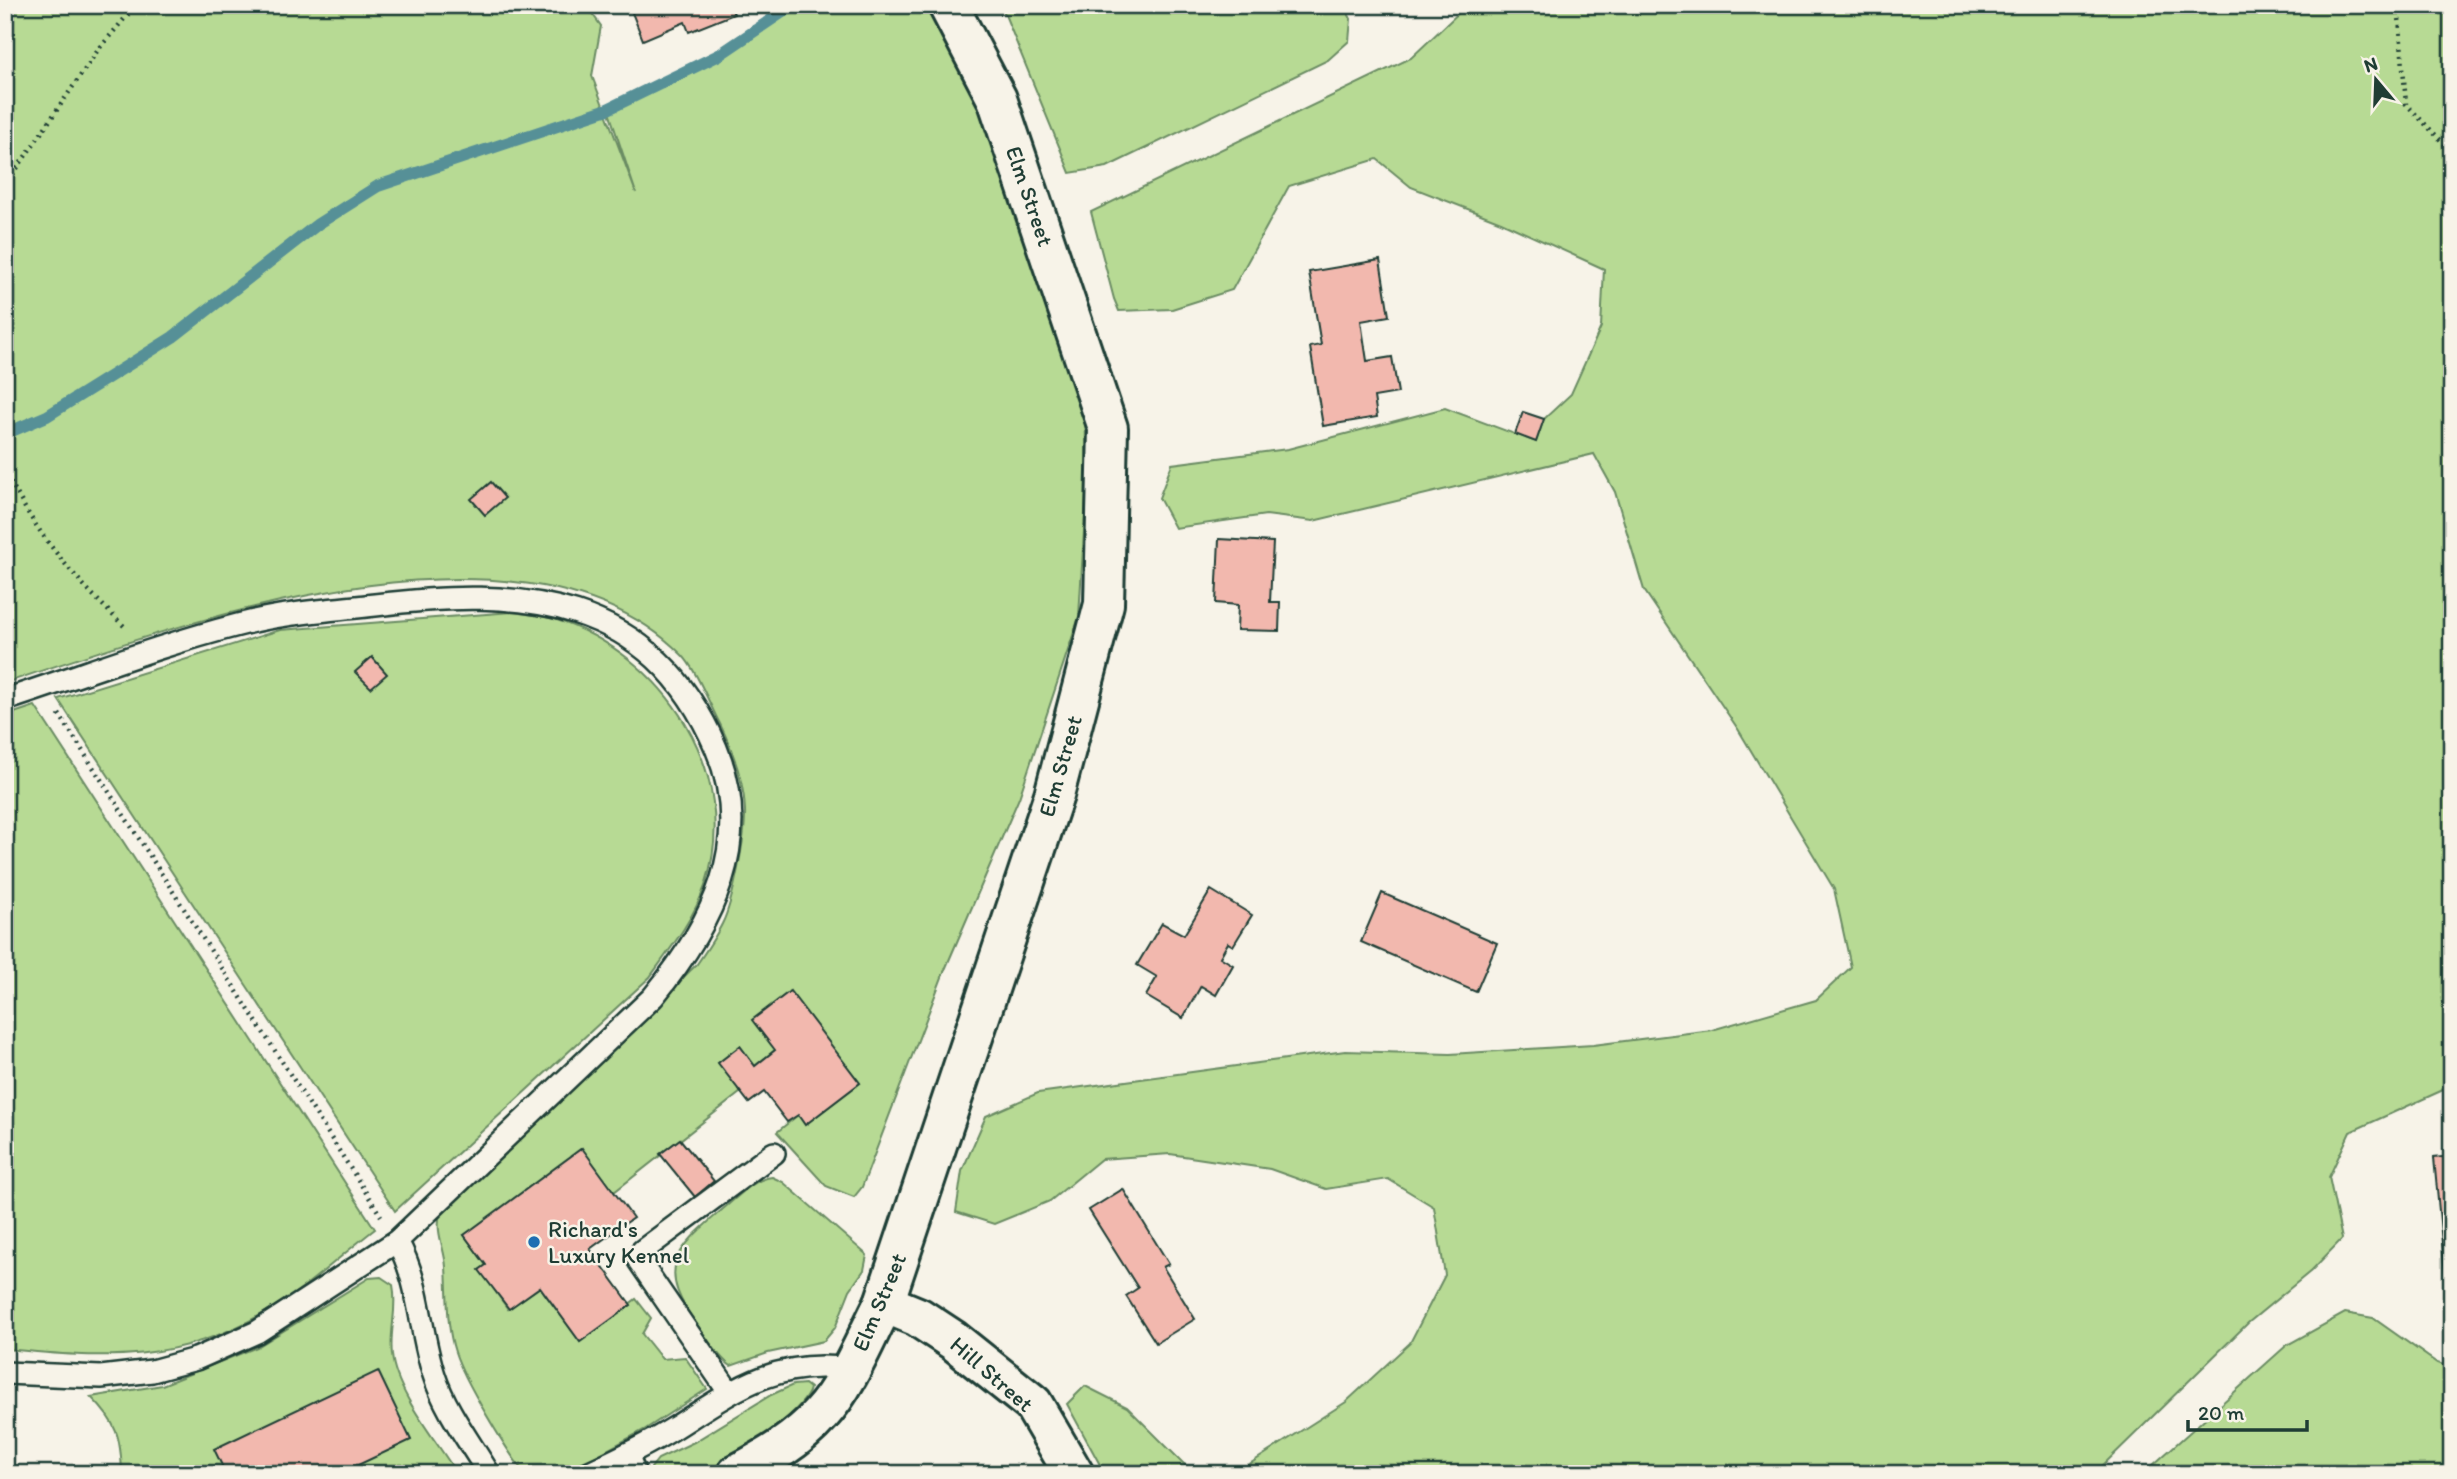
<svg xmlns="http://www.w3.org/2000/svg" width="2457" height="1479" font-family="Itim,sans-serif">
	<rect width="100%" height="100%" fill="#f7f3e8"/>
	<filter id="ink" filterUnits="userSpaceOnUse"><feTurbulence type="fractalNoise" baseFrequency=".0143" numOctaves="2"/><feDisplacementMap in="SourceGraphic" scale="14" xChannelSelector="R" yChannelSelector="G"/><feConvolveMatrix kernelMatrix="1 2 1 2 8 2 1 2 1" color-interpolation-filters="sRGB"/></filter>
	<g filter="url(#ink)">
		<g fill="#b7da94" stroke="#6b8c64" stroke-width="2">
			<path d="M5,5H586L601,26L592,76L636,193L608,109L719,55L784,5H933L967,70L1085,406L1087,479L1079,617L1019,798L944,972L862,1187L854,1197L826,1186L777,1132L798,1115L806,1124L860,1083L789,992L775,1050L755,1066L740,1046L719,1063L741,1092L614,1192L464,1235L486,1265L480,1270L508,1309L540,1287L580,1341L636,1299L651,1318L642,1334L662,1359L685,1357L707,1389L644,1430L576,1467L561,1474H525C506,1450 464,1380 455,1352C446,1325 448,1295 446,1267C445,1249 435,1232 440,1214L697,964C706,951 715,938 722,924C733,903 746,834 745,810C744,782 732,749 720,724C710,705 696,669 682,655C526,498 184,623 5,683Z"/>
			<polygon points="1001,5 1344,5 1351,19 1349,41 1328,60 1107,167 1070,173"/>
			<polygon points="1467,5 2452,5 2452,1086 2350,1132 2329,1177 2342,1239 2311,1271 2248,1323 2094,1474 1216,1474 1240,1470 1346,1402 1410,1343 1445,1275 1434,1207 1388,1179 1326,1189 1270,1169 1170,1154 1101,1159 1050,1201 994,1224 956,1212 962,1171 986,1116 1038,1093 1345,1051 1450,1054 1593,1045 1712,1030 1816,1000 1851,967 1834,889 1738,729 1644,590 1615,492 1594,454 1313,521 1266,515 1175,528 1159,498 1172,464 1288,449 1445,408 1536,442 1544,419 1571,394 1601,327 1604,269 1501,222 1411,187 1377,159 1289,186 1232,290 1172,309 1119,311 1114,299 1091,212 1411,58"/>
			<path d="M512,612C526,614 541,615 554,619C664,654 743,773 705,886C693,920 671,948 650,977L395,1211L58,699L280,630Z"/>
			<path d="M35,706L375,1229C341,1255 307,1288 269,1310C179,1364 106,1359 5,1349V716Z"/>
			<path d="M772,1177L783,1182L867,1255L864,1270L850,1290L835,1328L824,1341L768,1353L731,1366C718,1357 709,1341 700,1329C655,1269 673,1252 723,1209C738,1197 753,1179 772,1177Z"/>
			<path d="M381,1277L393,1285C398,1309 389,1331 392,1355C396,1393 437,1441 457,1474H122C121,1437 117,1423 91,1397L162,1385L257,1347L369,1278Z"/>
			<polygon points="2345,1313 2373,1318 2437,1363 2452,1367 2452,1474 2143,1474 2287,1345"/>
			<path d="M805,1384L810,1388C807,1411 724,1467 700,1473C686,1477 666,1474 651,1474V1468L658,1459L694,1442L771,1395L793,1385Z"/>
			<polygon points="1085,1386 1127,1407 1194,1474 1105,1474 1067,1404"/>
		</g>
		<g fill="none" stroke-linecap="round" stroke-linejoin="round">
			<polyline stroke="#569097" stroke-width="12" points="7,433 47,416 173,337 318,224 378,186 608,109 719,55 793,5"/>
		</g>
		<g fill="#f2b8ae" stroke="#1f3d34" stroke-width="2">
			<polygon points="629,5 730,5 734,14 689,32 685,22 643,40"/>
			<polygon points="1380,260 1389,316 1361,321 1367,361 1392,357 1398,393 1374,397 1377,417 1323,426 1310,347 1321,345 1309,272"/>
			<polygon points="1523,412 1544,419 1536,442 1515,434"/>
			<polygon points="491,482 505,498 485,515 471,499"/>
			<polygon points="1219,539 1273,542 1270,602 1280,602 1279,631 1237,630 1238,605 1216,603"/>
			<polygon points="372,657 387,674 371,688 355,672"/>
			<polygon points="1211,890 1252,915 1233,946 1228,943 1220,957 1233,965 1216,995 1201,986 1183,1018 1146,996 1157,977 1137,965 1162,923 1184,935"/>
			<polygon points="1382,893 1497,943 1476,992 1361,942"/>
			<polygon points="790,991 860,1083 805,1125 798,1115 787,1122 764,1092 749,1103 718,1063 740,1046 755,1066 775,1050 752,1020"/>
			<polygon points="680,1139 714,1181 695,1197 660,1154"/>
			<polygon points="582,1148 633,1218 590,1249 631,1305 580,1342 540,1287 509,1309 479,1270 486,1265 464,1235"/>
			<polygon points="2452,1156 2452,1285 2446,1285 2434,1158"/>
			<polygon points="1123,1189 1169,1264 1163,1267 1195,1319 1156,1343 1126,1296 1138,1288 1089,1210"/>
			<polygon points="378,1371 411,1440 339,1474 226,1474 214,1449"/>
			<polygon points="5,1460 10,1461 9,1474 5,1474"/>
		</g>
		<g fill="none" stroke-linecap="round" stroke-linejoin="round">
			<defs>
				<g id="service">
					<path d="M5,700C82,675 160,645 238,625C282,613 330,610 375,605C520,587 651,595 716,748C755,842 712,925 653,997L397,1241L257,1332L196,1359L152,1371L101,1377L5,1373"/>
					<path d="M397,1241C421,1284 419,1330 434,1375C445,1410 470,1442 489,1474"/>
					<polyline points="729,1392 639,1261 642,1251 774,1153"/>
					<polyline points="627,1454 635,1474"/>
					<path d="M585,1474C616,1460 647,1445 676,1427C734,1390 777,1358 849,1369"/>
				</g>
				<g id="minor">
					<polyline points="884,1303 918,1317 953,1340 1033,1404 1074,1474"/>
					<path d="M737,1474C767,1458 798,1440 820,1415C847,1386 866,1338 884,1303L1054,795L1104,604L1108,428L997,99L948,5"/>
				</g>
			</defs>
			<use href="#service" stroke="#1f3d34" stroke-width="26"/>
			<use href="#minor" stroke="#1f3d34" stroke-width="44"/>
			<g stroke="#1f3d34" stroke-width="4.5" stroke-dasharray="2 5" stroke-linecap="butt">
				<polyline points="2398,5 2406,104 2452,152"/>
				<polyline points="5,186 98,50 136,5"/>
				<path d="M5,469C32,531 77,581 125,627"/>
				<polyline points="59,714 381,1216"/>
			</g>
			<use href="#service" stroke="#f7f3e8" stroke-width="21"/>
			<use href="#minor" stroke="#f7f3e8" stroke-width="38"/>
		</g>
	</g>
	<circle fill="#1f6fb2" stroke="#f7f3e8" stroke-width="2.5" cx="534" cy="1242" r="7"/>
	<g text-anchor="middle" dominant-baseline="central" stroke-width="5" stroke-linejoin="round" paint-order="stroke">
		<g font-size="23" fill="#1f3d34" stroke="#f7f3e8">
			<text transform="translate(1030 196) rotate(71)">Elm Street</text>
			<text transform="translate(1060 766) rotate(-74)">Elm Street</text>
			<text transform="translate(879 1302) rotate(-67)">Elm Street</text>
			<text transform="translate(992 1374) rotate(41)">Hill Street</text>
		</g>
		<g font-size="23" fill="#1f3d34" stroke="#f7f3e8" text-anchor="start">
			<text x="548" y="1229">Richard's<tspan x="548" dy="26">Luxury Kennel</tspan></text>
		</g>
	</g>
	<rect width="2457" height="1479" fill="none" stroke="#f7f3e8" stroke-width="28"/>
	<rect x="14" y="14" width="2429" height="1451" fill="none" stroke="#1f3d34" stroke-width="2.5" filter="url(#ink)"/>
	<g transform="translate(2376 80) rotate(341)" stroke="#f7f3e8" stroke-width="5" paint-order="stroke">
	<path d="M0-5L12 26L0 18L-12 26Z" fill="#1f3d34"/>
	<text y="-10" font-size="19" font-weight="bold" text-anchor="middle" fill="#1f3d34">N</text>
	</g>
	<path d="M2188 1420v10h119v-10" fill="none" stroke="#1f3d34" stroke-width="3.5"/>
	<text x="2198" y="1420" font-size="21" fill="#1f3d34" stroke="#f7f3e8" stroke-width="5" paint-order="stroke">20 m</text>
</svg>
